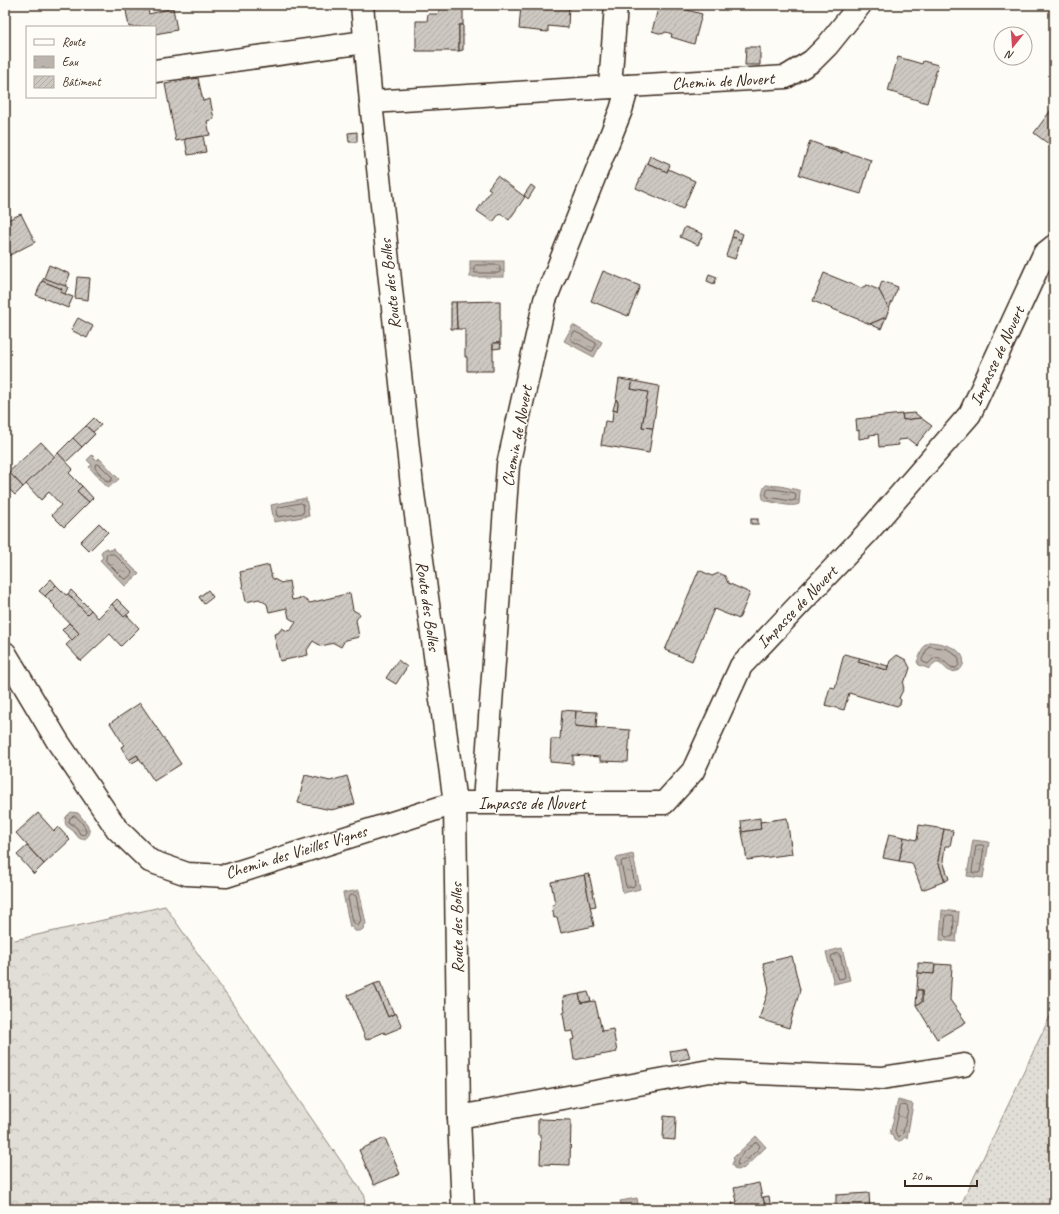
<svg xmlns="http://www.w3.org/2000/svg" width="1059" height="1214" font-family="Caveat,sans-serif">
	<defs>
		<pattern id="grass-dots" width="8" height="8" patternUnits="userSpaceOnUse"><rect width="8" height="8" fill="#e1ded7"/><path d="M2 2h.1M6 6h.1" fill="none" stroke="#c2bfb8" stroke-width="1.8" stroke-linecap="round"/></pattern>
		<pattern id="forest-crowns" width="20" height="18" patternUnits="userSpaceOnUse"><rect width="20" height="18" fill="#e1ded7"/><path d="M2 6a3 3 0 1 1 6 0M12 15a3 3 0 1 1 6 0" fill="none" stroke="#c2bfb8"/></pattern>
		<pattern id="water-ripples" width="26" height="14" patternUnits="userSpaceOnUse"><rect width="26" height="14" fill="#bbb4ad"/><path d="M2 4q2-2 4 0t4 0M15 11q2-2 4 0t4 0" fill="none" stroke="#99938c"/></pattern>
		<pattern id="building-hatch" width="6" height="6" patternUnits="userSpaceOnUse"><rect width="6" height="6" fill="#cdc8c2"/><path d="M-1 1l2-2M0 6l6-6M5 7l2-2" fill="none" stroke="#b1aca6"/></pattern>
	</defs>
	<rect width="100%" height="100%" fill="#fdfcf7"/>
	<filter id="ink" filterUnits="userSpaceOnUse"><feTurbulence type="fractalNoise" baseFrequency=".025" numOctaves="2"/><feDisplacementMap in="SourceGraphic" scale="8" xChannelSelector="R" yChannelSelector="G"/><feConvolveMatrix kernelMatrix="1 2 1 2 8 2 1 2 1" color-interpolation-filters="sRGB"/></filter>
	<g filter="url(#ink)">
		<polygon fill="url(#grass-dots)" stroke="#8e847a" points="1054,1008 1054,1209 959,1209"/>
		<polygon fill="url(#forest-crowns)" stroke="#8e847a" points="165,906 365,1196 364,1209 5,1209 5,930 15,940"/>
		<g fill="url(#water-ripples)" stroke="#887d74">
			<rect x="470" y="261" width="34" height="16"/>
			<polygon points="573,325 602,342 594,357 564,341"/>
			<polygon points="92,455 97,460 99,458 119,479 108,488 89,467 92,465 87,460"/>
			<path d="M766,485L780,486L798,490L800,491L799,504C792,508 772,502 764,500C761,496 762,489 766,485Z"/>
			<polygon points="306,498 309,516 274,522 271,505"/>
			<polygon points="107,548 110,550 113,548 139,574 125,586 100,560 103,558 101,553 102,551"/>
			<path d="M928,642C939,642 968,648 963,665C962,667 960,671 957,671C945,675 943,660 936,662C933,663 932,667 930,669L919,665L917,662L924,646Z"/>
			<path d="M71,812L78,813L87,824L90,832C88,838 83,842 78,837C77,836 75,833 74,832C69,826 63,828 66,817Z"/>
			<polygon points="973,840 989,842 983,878 967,876"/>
			<polygon points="633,854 640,889 623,893 616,858"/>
			<polygon points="359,890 366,924 364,925 363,929 360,931 355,931 352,927 350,927 343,893"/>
			<polygon points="942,910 959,912 956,942 940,940"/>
			<polygon points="842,948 850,980 834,984 826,952"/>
			<path d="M898,1100L913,1104L907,1138L905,1137C902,1141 899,1142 894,1140L892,1134H890Z"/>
			<polygon points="756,1136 766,1147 743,1169 742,1168 737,1170 734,1168 732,1164 734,1160 733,1158"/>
			<polygon points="637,1198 639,1209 622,1209 620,1201"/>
		</g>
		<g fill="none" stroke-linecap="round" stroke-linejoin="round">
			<g stroke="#6e6157" stroke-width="1">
				<polygon points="476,265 499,265 500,267 500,272 498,273 475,273 474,272 474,267"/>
				<polygon points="574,332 576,332 596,343 596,345 593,351 591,351 571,340 571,338"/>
				<polygon points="96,464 100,465 112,477 112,480 109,482 107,482 95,468"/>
				<polygon points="768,489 780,490 795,493 796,495 795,500 791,501 768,497 766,495 767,491"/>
				<polygon points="301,503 303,504 304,511 303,513 279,517 277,516 276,510 277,508"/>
				<polygon points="107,554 114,554 132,572 131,575 126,579 124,579 106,561"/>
				<path d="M929,646L947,649L952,652L959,658V665L956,668L951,667C942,661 939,651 928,664L923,662L922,660Z"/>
				<path d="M75,816C80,819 85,826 86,832L84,835L80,834L77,828L69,822L70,818Z"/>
				<polygon points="978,845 983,845 984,847 980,872 978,873 973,873 972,871 976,846"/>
				<polygon points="628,860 630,861 635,884 634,886 627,888 626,886 621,863 622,861"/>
				<polygon points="354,895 356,896 361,921 358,926 353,922 348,898 349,896"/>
				<polygon points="948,915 953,915 954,917 953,936 951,937 946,937 944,935 946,916"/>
				<polygon points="838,953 840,955 845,976 844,978 839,979 837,977 831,956 833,955"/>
				<polygon points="902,1105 907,1106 908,1109 903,1133 899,1137 897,1136 895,1131 900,1107"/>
				<path d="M755,1143H758L760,1146L759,1148L743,1164L737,1165C737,1156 748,1149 755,1143Z"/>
			</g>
		</g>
		<g fill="url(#building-hatch)" stroke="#3b2a1e">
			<polygon points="125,5 147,5 149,14 173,8 177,30 155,34 155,27 129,27"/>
			<polygon points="521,5 569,5 568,28 548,26 548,32 519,29"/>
			<polygon points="659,5 669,5 702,14 694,44 671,37 672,34 666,32 662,34 652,31"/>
			<polygon points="439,7 463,7 463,25 459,25 459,51 416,51 416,21 427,21 428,14 439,14"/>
			<polygon points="459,25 463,25 463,50 459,51"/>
			<polygon points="746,47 760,47 760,65 745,65"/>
			<polygon points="898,57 922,64 923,61 938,65 927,103 888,91"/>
			<polygon points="198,78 203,101 210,99 214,119 207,121 210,135 176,141 165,84"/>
			<polygon points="1054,106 1054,148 1034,133"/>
			<polygon points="357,132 357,142 349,142 348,133"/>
			<polygon points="203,136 206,152 188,155 185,139"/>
			<polygon points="810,141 823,146 823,147 842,153 842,151 871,160 861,194 799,175"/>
			<polygon points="823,146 842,151 842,153 823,147"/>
			<polygon points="650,156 670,165 667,172 647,163"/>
			<polygon points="647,163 667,172 668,169 695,181 683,209 636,188"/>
			<polygon points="497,176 525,197 509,220 500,213 493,222 477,211 491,190 488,188"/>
			<polygon points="531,185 535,188 528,199 524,195"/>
			<polygon points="21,214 35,242 8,256 5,255 5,221"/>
			<polygon points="685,227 703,234 698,245 680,237"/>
			<polygon points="734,230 743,234 741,240 732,237"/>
			<polygon points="732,237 741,240 735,259 726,256"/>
			<polygon points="49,265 70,274 65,287 44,278"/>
			<polygon points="603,271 640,286 628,316 591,301"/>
			<polygon points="824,273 861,288 867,285 879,290 889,309 886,317 870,324 813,301"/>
			<polygon points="709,274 717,277 714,284 707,281"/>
			<polygon points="77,277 90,278 88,300 75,298"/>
			<polygon points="44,278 68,287 65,294 60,292 62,289 42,281"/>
			<polygon points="42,281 62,289 60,292 73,297 68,308 36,295"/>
			<polygon points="882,281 898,287 889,309 879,290"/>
			<polygon points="500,301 500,343 493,343 493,371 467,371 467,357 465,357 465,329 457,329 456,302"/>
			<polygon points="451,302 456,302 457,329 451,329"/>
			<polygon points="886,317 881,329 870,324"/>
			<polygon points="78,318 93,326 87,338 71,330"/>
			<polygon points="493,343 500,343 501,348 493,349"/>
			<polygon points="619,379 633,381 631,389 648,392 642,427 653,428 649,453 601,445 605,421 612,422 613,410 617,411 618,403 616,399"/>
			<polygon points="633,381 659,386 653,428 642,427 648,392 631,389"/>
			<polygon points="616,399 618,403 617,411 613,410"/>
			<polygon points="915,413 921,418 903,420 902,414"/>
			<polygon points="902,414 903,420 921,418 932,426 916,445 908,439 898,440 899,445 879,447 878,434 869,435 870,437 859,439 859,430 857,431 856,419"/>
			<polygon points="94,418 101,425 93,432 86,426"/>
			<polygon points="86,426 95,434 82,447 73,438"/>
			<polygon points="73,438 82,447 66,462 58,453"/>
			<polygon points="41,442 55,457 23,487 9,472"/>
			<polygon points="58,453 73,469 69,473 82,486 77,491 89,502 64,527 52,515 61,505 49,492 41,500 26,484"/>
			<polygon points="9,472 23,487 15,495 5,485 5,477"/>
			<polygon points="82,486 93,498 89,502 77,491"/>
			<rect x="751" y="519" width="7" height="5"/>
			<polygon points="99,523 108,532 89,551 80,542"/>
			<polygon points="269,565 272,578 281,583 289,581 292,600 302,598 310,603 350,593 353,610 360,614 356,620 359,637 345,640 341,647 334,643 321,646 313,641 307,650 308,655 280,661 274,634 278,633 282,628 287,631 291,630 296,622 289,618 287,608 269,612 267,604 259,599 246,602 240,572"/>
			<polygon points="699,570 712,576 719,573 725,576 728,583 750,593 739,619 714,609 692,661 665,650"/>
			<polygon points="51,579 56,585 45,596 39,591"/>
			<polygon points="56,585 66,595 68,594 87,614 91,610 98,618 112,604 124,617 126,614 139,628 121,646 110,634 81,661 66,645 79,633 54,607 55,606 45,596"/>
			<polygon points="71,590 91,610 87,614 68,594"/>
			<polygon points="208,590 213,597 204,604 199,597"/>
			<polygon points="117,599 130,612 124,617 112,604"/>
			<polygon points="69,623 79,633 72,640 62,630"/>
			<polygon points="844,654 860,658 858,662 887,670 890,661 897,655 906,660 910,668 907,677 904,680 903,686 904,688 899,698 901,700 900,704 897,706 880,701 880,702 849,693 844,710 825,705 830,687 835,688"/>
			<polygon points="860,658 888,666 887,670 858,662"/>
			<polygon points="398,660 407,667 396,684 386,678"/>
			<polygon points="140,703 181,764 154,781 137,755 129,760 121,747 124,745 110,723"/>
			<polygon points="562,710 576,711 575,726 630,730 628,762 600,761 600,757 573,755 573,764 550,762 551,739 560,739"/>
			<polygon points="576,711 597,712 596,728 575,726"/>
			<polygon points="137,755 139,759 132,763 129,760"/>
			<polygon points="305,775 330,781 347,776 355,804 331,810 298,803"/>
			<polygon points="38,813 54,831 58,827 70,840 44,864 16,833"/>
			<polygon points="760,818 761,829 742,832 741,821"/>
			<polygon points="787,818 792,854 747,860 742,832 761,829 760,822"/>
			<polygon points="919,825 944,829 938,861 945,881 922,890 912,863 899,861 904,837 917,840"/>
			<polygon points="944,829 953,831 950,846 945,846 943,861 949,879 945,881 938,861"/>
			<polygon points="889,834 904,837 899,861 883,858"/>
			<polygon points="27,846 44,864 34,874 17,855"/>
			<polygon points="589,874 596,906 590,907 584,875"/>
			<polygon points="584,875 594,926 561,933 557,917 554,918 552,905 555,904 551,882"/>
			<polygon points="792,956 800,990 789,1028 759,1019 769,989 763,963"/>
			<polygon points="918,963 935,964 934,974 918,973"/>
			<polygon points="935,964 952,965 950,1000 966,1022 937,1039 916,1005 922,1002 922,990 917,990 918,973 934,974"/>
			<polygon points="380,982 394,1014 388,1017 374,984"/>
			<polygon points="374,984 388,1017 396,1013 402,1027 385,1034 384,1032 366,1040 348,995"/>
			<polygon points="917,990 922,990 922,1002 916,1005"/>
			<polygon points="588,992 591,1001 581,1003 579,994"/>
			<polygon points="579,994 581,1003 595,1001 602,1031 613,1029 617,1052 574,1060 571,1040 575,1039 573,1031 566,1032 563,1013 565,1012 563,997"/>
			<polygon points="687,1048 690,1058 672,1062 670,1051"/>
			<polygon points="664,1116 676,1117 675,1140 663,1139"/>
			<polygon points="538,1119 571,1120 570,1165 540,1164 541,1135 538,1135"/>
			<polygon points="385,1138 400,1174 374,1185 359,1150"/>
			<polygon points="759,1183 762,1198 763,1197 766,1209 733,1209 732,1203 737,1202 734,1188"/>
			<polygon points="869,1193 870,1209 836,1209 836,1195"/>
			<polygon points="769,1196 771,1209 766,1209 763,1197"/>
		</g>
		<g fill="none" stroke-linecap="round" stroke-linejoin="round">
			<defs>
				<g id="minor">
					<polyline points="362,5 371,102 412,486 455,803 459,1117 463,1209"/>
					<polyline points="155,71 365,42"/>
					<polyline points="610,87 616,5"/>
					<polyline points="371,102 628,86 786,77 812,61 827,46 860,5"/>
					<polyline points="5,653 58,742 117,829 150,861 187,874 226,876 455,803 664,803 693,771 741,666 866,534 970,414 1044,254 1054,246"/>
					<polyline points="484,802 508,465 545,300 621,110 628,86"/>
					<polyline points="459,1117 709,1071 882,1078 964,1065"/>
				</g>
			</defs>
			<use href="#minor" stroke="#3b2a1e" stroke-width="25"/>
			<use href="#minor" stroke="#fdfcf7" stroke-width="22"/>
		</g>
	</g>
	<g text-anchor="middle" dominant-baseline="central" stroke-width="3" stroke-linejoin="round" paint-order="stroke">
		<g font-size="17" fill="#3b2a1e" stroke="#fdfcf7">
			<text transform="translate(723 81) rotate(-3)">Chemin de Novert</text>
			<text transform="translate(390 284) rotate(-96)">Route des Bolles</text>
			<text transform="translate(997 356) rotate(-65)">Impasse de Novert</text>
			<text transform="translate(517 436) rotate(-79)">Chemin de Novert</text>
			<text transform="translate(428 606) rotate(82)">Route des Bolles</text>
			<text transform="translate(797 607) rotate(-46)">Impasse de Novert</text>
			<text x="532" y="803">Impasse de Novert</text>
			<text transform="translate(296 852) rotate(-17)">Chemin des Vieilles Vignes</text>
			<text transform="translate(457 928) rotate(-91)">Route des Bolles</text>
		</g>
	</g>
	<rect width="1059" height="1214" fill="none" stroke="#fdfcf7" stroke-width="20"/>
	<rect x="10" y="10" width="1039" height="1194" fill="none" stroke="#3b2a1e" stroke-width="1.5" filter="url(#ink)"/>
	<rect x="26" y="26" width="130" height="72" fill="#fdfcf7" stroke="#afa8a0"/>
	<rect x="34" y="39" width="20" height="6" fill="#fdfcf7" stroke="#afa8a0"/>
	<text x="62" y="46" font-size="12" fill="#3b2a1e">Route</text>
	<rect x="34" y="56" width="20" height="12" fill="url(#water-ripples)" stroke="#afa8a0"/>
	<text x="62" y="66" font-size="12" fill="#3b2a1e">Eau</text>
	<rect x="34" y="76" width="20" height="12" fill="url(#building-hatch)" stroke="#afa8a0"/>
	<text x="62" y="86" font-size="12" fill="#3b2a1e">Bâtiment</text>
	<g transform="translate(1013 46) rotate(197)"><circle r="19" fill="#fdfcf7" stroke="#afa8a0"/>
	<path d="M0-3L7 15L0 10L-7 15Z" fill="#d1495b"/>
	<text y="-6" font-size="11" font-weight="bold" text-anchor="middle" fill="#3b2a1e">N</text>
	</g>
	<path d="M905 1180v6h72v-6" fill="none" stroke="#3b2a1e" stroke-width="2"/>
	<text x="911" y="1180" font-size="12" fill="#3b2a1e" stroke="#fdfcf7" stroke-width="3" paint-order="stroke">20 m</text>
</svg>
